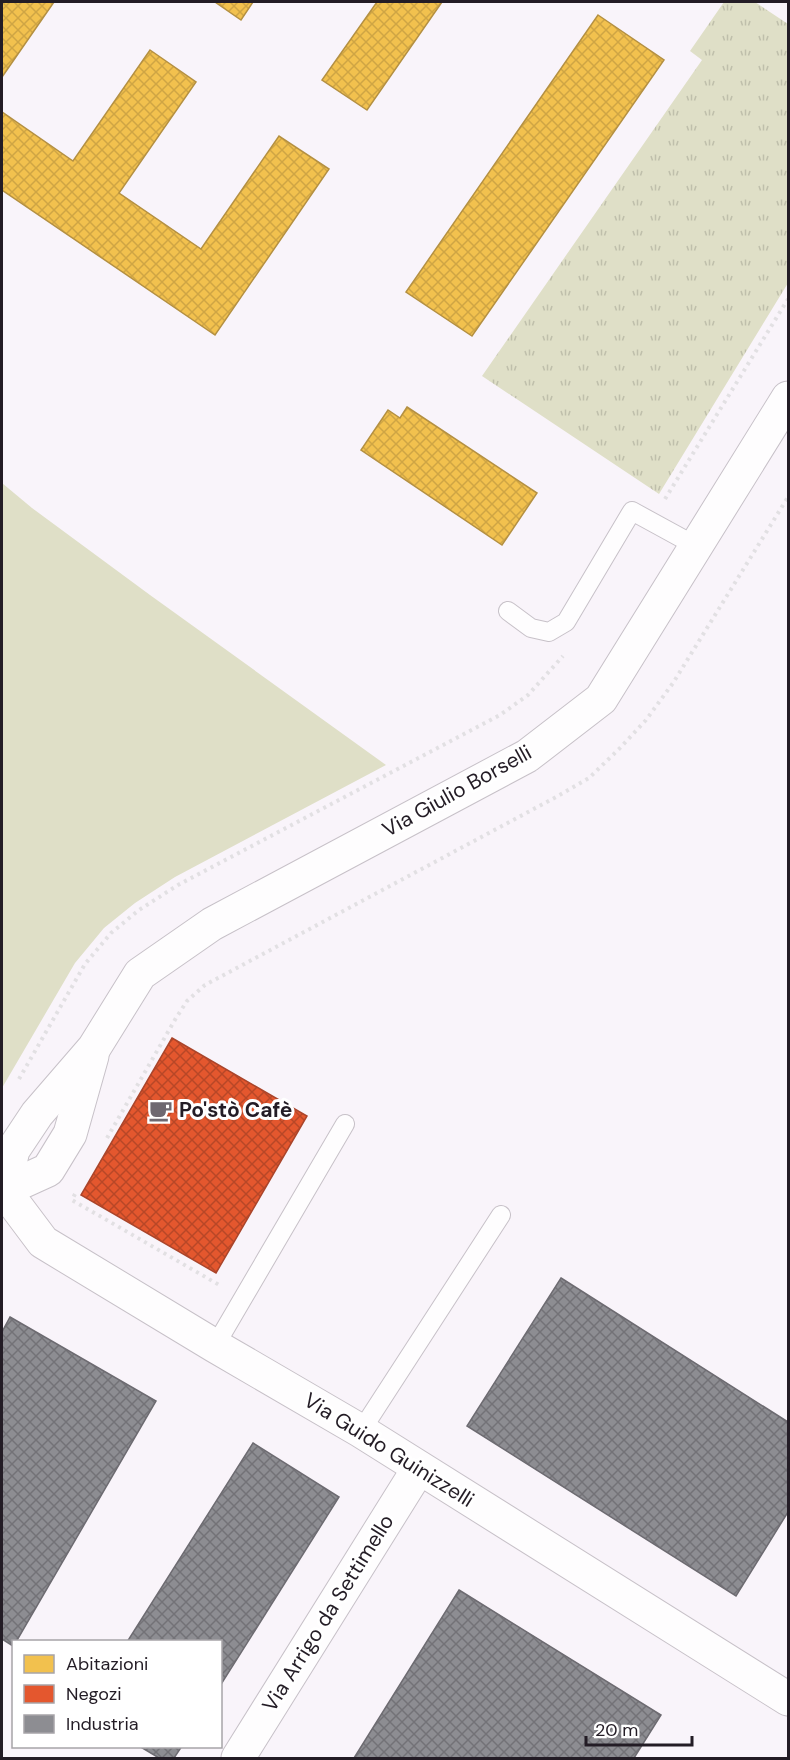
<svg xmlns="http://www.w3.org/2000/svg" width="790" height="1760" font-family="'DM Sans',sans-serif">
	<defs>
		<pattern id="park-tufts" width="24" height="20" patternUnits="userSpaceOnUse" patternTransform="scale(1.5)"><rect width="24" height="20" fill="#dfdfc7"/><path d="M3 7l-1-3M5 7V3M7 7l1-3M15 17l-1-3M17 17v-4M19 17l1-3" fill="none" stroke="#bfbfab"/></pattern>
		<pattern id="homes-cross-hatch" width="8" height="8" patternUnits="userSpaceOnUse" patternTransform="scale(1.5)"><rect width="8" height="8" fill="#f2c14e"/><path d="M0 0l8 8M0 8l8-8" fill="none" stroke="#cfa544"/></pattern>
		<pattern id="shops-cross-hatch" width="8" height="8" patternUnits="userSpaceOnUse" patternTransform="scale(1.5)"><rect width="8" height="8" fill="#e4572e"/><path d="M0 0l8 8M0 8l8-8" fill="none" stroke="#b84727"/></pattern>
		<pattern id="industry-cross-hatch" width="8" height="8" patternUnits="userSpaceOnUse" patternTransform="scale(1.5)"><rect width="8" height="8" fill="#8d8d92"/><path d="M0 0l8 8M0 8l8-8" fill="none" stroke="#737277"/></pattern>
	</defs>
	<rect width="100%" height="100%" fill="#f9f4fa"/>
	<polygon fill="#dfdfc7" points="2,483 32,508 150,595 386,765 175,877 135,903 104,928 75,963 2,1088"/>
	<polygon fill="url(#park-tufts)" points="724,2 755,2 788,24 788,283 659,494 482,376 702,60 690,51"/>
	<g fill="url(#homes-cross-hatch)" stroke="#b49042" stroke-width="1.5">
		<polygon points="2,2 54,2 2,77"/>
		<polygon points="215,2 253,2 241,20"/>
		<polygon points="377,2 442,2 367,110 322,80"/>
		<polygon points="598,15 664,60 472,336 406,292"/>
		<polygon points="150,50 196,82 119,193 201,249 279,136 329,169 215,335 2,190 2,112 73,161"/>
		<polygon points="407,407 537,493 502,545 361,450 388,410 400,418"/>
	</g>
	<polygon fill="url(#shops-cross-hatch)" stroke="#aa452b" stroke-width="1.5" points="172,1038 307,1116 216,1273 81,1195"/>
	<g fill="url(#industry-cross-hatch)" stroke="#6d6b71" stroke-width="1.5">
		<polygon points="561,1278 788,1422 788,1512 736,1596 467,1426"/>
		<polygon points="10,1317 156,1401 16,1642 14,1642 13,1646 2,1639 2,1332"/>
		<polygon points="253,1443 339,1497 220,1686 220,1642 127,1642"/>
		<polygon points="459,1590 661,1715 634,1758 354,1758"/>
		<polygon points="139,1746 182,1746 174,1758 159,1758"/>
	</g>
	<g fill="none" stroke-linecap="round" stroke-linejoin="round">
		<defs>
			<g id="service">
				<polyline points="508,611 531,628 549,632 566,622 632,511 696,546"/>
				<polyline points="215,1346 345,1124"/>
				<polyline points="361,1431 501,1215"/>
			</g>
			<g id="minor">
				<polyline points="4,1190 13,1150 37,1114 94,1048 140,974 212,924 527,756 601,699 788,398"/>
				<polyline points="4,1190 43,1242 215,1346 361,1431 788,1699"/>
				<polyline points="4,1190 48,1170 70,1134 92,1056"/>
				<polyline points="238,1758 419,1468"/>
			</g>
			<polyline id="tertiary" points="2,1190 4,1190 2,1195"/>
		</defs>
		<use href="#service" stroke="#c7c1c8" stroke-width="20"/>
		<use href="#minor" stroke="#c7c1c8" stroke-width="35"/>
		<use href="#tertiary" stroke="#c7c1c8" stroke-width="35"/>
		<g stroke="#e2e0e3" stroke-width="4" stroke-dasharray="3 4.5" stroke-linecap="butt">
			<polyline points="665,499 788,299"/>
			<polyline points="19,1079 85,964 111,933 139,910 178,885 500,715 528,695 563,656"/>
			<polyline points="107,1138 176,1018 187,1001 205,985 558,796 589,778 619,749 646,720 673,683 788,497"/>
			<polyline points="75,1194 72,1200 221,1286"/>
		</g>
		<use href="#service" stroke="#fefdfe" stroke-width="18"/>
		<use href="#minor" stroke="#fefdfe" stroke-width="33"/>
		<use href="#tertiary" stroke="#fefdfe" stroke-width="33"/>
	</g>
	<defs>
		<symbol id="cafe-bare" viewBox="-9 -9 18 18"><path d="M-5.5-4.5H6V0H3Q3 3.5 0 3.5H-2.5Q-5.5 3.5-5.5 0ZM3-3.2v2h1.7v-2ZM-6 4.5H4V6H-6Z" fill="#6e6870" stroke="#fff" stroke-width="2.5" paint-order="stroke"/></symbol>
	</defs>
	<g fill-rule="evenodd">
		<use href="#cafe-bare" x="144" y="1094" width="33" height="33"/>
	</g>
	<g text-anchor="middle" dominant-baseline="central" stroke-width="6" stroke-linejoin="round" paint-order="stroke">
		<g font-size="21" fill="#231c25" stroke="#fff">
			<text transform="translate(457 791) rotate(-29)">Via Giulio Borselli</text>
			<text transform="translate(389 1450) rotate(32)">Via Guido Guinizzelli</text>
			<text transform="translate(328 1613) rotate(-58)">Via Arrigo da Settimello</text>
		</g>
		<g font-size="21" font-weight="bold" fill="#231c25" stroke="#fff" text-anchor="start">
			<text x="179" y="1110">Po'stò Cafè</text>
		</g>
	</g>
	<rect width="790" height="1760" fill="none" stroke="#231c25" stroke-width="6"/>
	<rect x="12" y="1640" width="210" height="108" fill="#ffffff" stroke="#a7a4a8" stroke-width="1.5"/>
	<rect x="24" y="1655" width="30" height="18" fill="#f2c14e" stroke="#a7a4a8" stroke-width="1.5"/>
	<text x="66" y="1670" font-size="18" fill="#231c25">Abitazioni</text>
	<rect x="24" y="1685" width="30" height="18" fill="#e4572e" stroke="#a7a4a8" stroke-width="1.5"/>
	<text x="66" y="1700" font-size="18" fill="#231c25">Negozi</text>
	<rect x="24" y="1715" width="30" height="18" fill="#8d8d92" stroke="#a7a4a8" stroke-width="1.5"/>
	<text x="66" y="1730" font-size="18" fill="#231c25">Industria</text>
	<path d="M586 1736v9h106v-9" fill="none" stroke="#231c25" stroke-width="3"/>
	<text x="595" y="1736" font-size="18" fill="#231c25" stroke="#ffffff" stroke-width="4.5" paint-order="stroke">20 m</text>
</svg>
